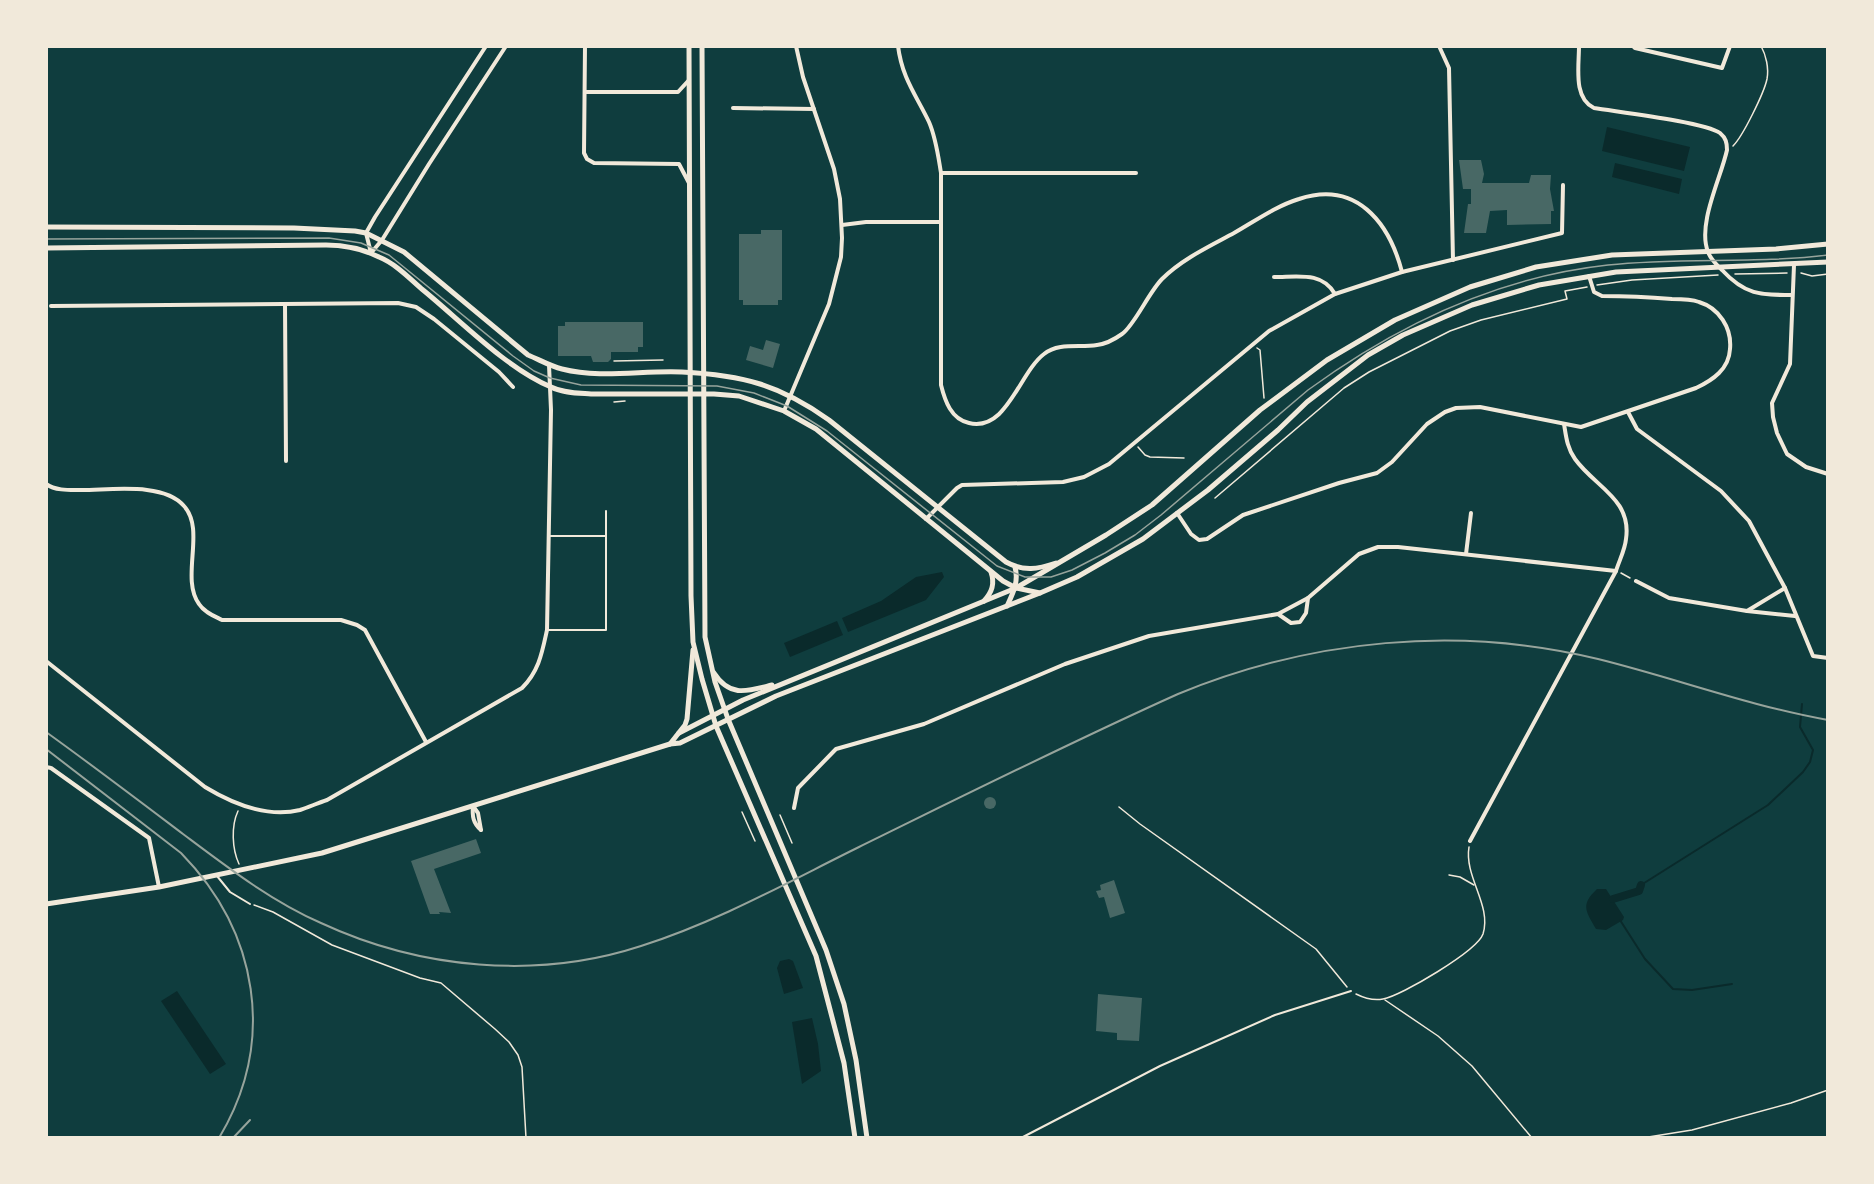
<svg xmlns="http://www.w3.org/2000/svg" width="1874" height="1184" font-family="'PT Sans',sans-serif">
	<rect width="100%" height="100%" fill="#0f3d3e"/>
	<g fill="#0a2a2b">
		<polygon points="1607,127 1690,147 1684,171 1602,151"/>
		<polygon points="1615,163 1682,179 1679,194 1612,177"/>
		<polygon points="942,572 944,577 926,600 848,632 842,618 881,601 916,577"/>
		<polygon points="837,621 843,635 790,657 784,643"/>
		<path d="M1597,889H1606L1624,917L1623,920L1606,930L1596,929C1586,911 1580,905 1597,889Z"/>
		<polygon points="789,959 793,961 803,988 784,994 777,968 780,961"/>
		<polygon points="177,991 226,1064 210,1074 161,1001"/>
		<polygon points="812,1018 818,1044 821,1071 802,1084 792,1022"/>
	</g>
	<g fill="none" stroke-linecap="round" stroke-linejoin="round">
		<g stroke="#0a2a2b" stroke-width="2">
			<polyline points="1641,885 1768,805 1803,772 1810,762 1813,750 1800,727 1802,704"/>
			<polyline points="1620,920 1645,959 1673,989 1692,990 1732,984"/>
		</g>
		<polyline stroke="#0a2a2b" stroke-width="8" points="1613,899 1639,891 1641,885"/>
	</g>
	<g fill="#486865">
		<polygon points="1459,160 1481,160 1484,174 1482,183 1529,183 1531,175 1551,175 1550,189 1554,211 1551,211 1551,224 1507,225 1507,210 1490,211 1486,233 1464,233 1468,204 1471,204 1471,189 1463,189"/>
		<polygon points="761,230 782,230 782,300 778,300 778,305 743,305 743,300 739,300 739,234 761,234"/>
		<polygon points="565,322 643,322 643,347 638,347 638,352 611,352 611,359 608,362 593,362 591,356 558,356 558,326 565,326"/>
		<polygon points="766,340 780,344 773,368 746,360 750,346 763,350"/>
		<circle cx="990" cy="803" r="6"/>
		<polygon points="476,839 481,853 434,869 451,913 439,912 440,914 430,914 411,861"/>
		<polygon points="1114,880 1125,913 1110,918 1104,897 1099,898 1096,891 1101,890 1100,885"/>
		<polygon points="1098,994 1142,998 1139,1041 1117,1040 1117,1033 1096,1031"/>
	</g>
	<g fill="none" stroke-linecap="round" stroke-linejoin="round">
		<g stroke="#f1e9da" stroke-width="1.5">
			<path d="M1733,146C1743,136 1764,93 1767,79C1769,68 1766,55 1761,46"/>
			<polyline points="1801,273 1812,276 1828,274"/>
			<polyline points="1735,274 1787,273"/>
			<polyline points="1597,285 1632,280 1718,275"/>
			<polyline points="1257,348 1260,350 1264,398"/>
			<polyline points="614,361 663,360"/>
			<polyline points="614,402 625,401"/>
			<polyline points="1138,447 1145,455 1150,457 1184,458"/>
			<polyline points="1215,498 1344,388 1369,372 1450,331 1481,320 1567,299 1565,291 1587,287"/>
			<polyline points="1621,573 1630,578"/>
			<polyline points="1119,807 1140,824 1316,949 1347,987"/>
			<path d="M238,811C231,826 232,849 239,864"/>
			<polyline points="742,812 755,841"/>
			<polyline points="780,815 792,843"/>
			<polyline points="1449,875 1460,877 1474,885"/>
			<polyline points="254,905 273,912 332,945 420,978 441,983 495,1029 509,1042 518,1055 522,1067 526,1138"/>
			<path d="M1356,994C1364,998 1373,1001 1383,999C1401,996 1477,951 1483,934C1492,905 1464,877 1469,847"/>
			<polyline points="1385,1000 1438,1036 1472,1066 1532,1138"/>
			<polyline points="1642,1138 1692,1130 1791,1103 1828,1090"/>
		</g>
		<g stroke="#f1e9da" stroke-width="2">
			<polyline points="549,536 606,536"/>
			<polyline points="547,630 606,630 606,511"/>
			<polyline points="217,876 230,892 250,904"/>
			<polyline points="1021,1138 1160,1066 1275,1015 1351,991"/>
		</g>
		<g stroke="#f1e9da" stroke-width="4">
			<polyline points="486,46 375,217 366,233 371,253 382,240 429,164 506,46"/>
			<polyline points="585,46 584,153 587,159 594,163 679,164 689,183"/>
			<path d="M898,46C902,78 916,95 929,122C936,138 938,155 941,173V385C945,401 951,419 969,423C1007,432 1019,373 1044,354C1059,342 1080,348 1097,345C1105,344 1115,339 1122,334C1134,326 1149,292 1162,279C1182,259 1210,246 1234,233C1255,221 1276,206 1299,199C1356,180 1389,222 1402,272"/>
			<polyline points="1439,46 1449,68 1453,260"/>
			<path d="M1579,46C1579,67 1573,98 1594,108C1618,112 1705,122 1720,133C1726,138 1727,143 1727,150C1721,178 1697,224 1708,252C1711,260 1717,265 1722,270C1745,295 1760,295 1792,295"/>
			<polyline points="1633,46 1635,48 1722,68 1730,46"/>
			<polyline points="585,92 678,92 689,80"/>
			<polyline points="733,108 814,109"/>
			<polyline points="941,173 1136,173"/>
			<polyline points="842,225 866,222 941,222"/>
			<polyline points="1794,265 1790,364 1772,403 1773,417 1777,433 1787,454 1806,467 1828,474"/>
			<path d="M1274,277C1297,277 1322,271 1335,294"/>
			<polyline points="285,304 286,461"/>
			<polyline points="51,306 398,303 416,307 434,319 499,372 513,387"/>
			<polyline points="784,411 829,304 841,257 842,238 840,199 834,169 803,77 796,46"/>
			<polyline points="1628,412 1637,429 1721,491 1749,521 1785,588 1813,656 1828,658"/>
			<path d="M46,484C56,491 70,490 82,490C111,490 164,482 184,506C206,530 180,578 199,604C204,612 214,616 222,620H341L357,625L365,630L426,742"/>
			<path d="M1177,513L1191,534L1199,540L1207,539L1243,515L1339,483L1377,473L1392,462L1427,424L1445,412L1456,408L1480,407L1581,427L1696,388C1713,380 1729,369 1730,349C1732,328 1719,308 1699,302C1691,299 1680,299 1672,299C1648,297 1625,296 1602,296L1594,292L1589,276"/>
			<polyline points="926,519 957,488 962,485 1063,482 1084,477 1109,464 1269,331 1335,294 1402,272 1562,233 1563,185"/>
			<polyline points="1466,554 1471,513"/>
			<polyline points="1636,581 1669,598 1747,611 1795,616"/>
			<polyline points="1747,611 1785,588"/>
			<polyline points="1278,614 1291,623 1300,622 1306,613 1308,598"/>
			<path d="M46,661L205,787C233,804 267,818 300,810C309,807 318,803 327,800L522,688C539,671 542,653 547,630L551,410L549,365"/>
			<polyline points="46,767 51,768 149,838 159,887"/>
			<path d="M473,806C472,816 473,823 481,830"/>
			<polyline points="473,806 478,813 481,830"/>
			<polyline points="794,808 798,788 836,749 924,724 1065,664 1149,636 1278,614 1308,598 1359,554 1378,547 1398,547 1616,571"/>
			<path d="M1470,841L1616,571C1619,561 1625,550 1626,539C1632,499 1595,487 1575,459C1567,448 1566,436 1564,424"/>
		</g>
		<g stroke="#f1e9da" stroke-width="5">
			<path d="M46,227L294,228L355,231L366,233L404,252L528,355C540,360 550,366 562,369C601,379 643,370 682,372C743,375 780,385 829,420L1006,562C1024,572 1038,569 1056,563"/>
			<path d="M46,248L326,245C343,245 363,249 379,257C396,264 409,278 423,290C461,321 506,368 551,387C563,393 578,393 591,394H714L739,396L784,411L816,429L1003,581L1016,588L1040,593"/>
			<path d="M984,601C992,592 995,584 991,572"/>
			<path d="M1007,606C1013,593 1019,582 1015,567"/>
		</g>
		<g stroke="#f1e9da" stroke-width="5">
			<polyline points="689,46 691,596 693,642 702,679 716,726 816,956 844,1063 855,1138"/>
			<polyline points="702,46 705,637 715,682 728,719 826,950 844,1004 856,1060 867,1138"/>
			<path d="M714,673C730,698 748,691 772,685"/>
			<polyline points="679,733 743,700 1016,588 1106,535 1152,505 1260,410 1327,360 1395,320 1470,287 1536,267 1612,255 1776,249 1828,244"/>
			<polyline points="670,744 685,725 687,719 693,650"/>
			<polyline points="46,904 159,887 322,853 670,744 680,743 776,696 1040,593 1077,577 1143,539 1208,490 1278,430 1307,402 1368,355 1403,335 1472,305 1539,285 1616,272 1828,262"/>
		</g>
		<path stroke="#97a49c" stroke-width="1.5" d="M46,239L329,238L361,243L389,255L513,356L534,371L550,378L581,385L717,386L754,393L787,406L827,431L997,566L1025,577H1051L1072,570L1105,553L1135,535L1161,515L1308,390C1397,325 1497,277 1608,265C1681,257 1755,264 1828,255"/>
		<g stroke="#97a49c" stroke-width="2">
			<path d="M46,732C92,765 138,800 183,834C227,867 271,901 321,923C420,969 537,980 641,946C717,922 788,882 859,847C965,795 1071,742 1178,694C1311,639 1459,625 1598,659C1675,678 1749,706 1828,720"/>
			<path d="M46,749L181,853C258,932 277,1041 219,1138"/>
			<polyline points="233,1138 250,1120"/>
		</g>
	</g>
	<rect width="1874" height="1184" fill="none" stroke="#f1e9da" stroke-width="96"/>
</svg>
